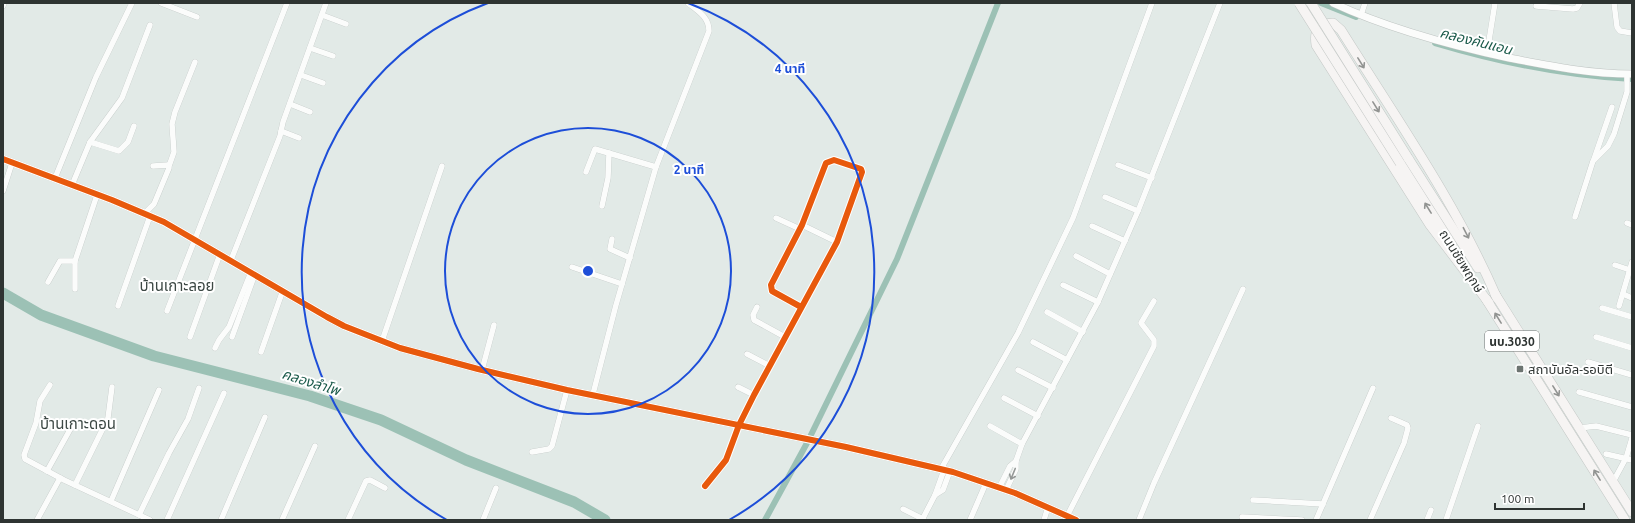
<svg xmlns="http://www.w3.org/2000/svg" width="1635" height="523" font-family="Ubuntu,'Noto Sans Thai',sans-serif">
	<rect width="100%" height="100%" fill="#e2eae7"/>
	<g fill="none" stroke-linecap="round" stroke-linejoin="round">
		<g stroke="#9cc1b5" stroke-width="6">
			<polyline points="1321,3 1356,17"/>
			<path d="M1435,43C1499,62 1566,76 1632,79"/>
			<polyline points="765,520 807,443 897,259 998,3"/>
		</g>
		<polyline stroke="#9cc1b5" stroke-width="11" points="3,293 41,315 154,356 310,396 381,420 466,460 574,502 605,520"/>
		<defs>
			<g id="minor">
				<polyline points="161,3 197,17"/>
				<polyline points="1614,3 1617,27 1620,31 1632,33"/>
				<polyline points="3,6 4,3"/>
				<polyline points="1536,6 1573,9 1577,8 1580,3"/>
				<polyline points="322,15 346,24"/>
				<polyline points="1361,15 1365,3"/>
				<polyline points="310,48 333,56"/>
				<polyline points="1487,53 1495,3"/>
				<polyline points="301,75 323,83"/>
				<polyline points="290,104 310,112"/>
				<polyline points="281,131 299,138"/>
				<polyline points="90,142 119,151 128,142 134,126"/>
				<polyline points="1594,159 1612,107"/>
				<polyline points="1118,165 1152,178"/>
				<polyline points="169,166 174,152 172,124 175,112 195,62"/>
				<polyline points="586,172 595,149 656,167"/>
				<polyline points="55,178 96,77 132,3"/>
				<polyline points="72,185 90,142 122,98 150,25"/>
				<polyline points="3,191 12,163"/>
				<polyline points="1105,197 1138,211"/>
				<polyline points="602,206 608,178 609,153"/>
				<polyline points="144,214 154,204 169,168 168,165 153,166"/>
				<polyline points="1575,217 1593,161 1608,146 1614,134 1627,92 1627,74"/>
				<polyline points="776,218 800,229"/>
				<polyline points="1627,223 1632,225"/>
				<polyline points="802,225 837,242"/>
				<polyline points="1092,226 1125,241"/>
				<polyline points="612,239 610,249 630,258"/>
				<polyline points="1076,256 1110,274"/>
				<polyline points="231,260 280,136 283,122 326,3"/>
				<polyline points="1615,265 1630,270"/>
				<polyline points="572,267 622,284"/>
				<polyline points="48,282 60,261 75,261"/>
				<polyline points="1063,285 1098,302"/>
				<polyline points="75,289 75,261 97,195"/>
				<polyline points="1623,294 1632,298"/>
				<polyline points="118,306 150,216"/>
				<polyline points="1619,306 1632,262"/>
				<polyline points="757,307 753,315 754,320 785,337"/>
				<polyline points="1602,308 1632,317"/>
				<polyline points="167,311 287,3"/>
				<polyline points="1047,312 1083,332"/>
				<polyline points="190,337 220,254"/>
				<polyline points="232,337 255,274"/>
				<polyline points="1596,337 1632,348"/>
				<polyline points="382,341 442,166"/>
				<polyline points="1033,342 1067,360"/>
				<polyline points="215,348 219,340 229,327 251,272"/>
				<polyline points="261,352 283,290"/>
				<polyline points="747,354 770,366"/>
				<polyline points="1588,362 1632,375"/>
				<polyline points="482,370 494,325"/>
				<polyline points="1018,370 1053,388"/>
				<polyline points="50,385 40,401 36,423 24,455 25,459 64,480 150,520"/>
				<polyline points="738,387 754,395"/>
				<polyline points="1579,392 1632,407"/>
				<path d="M593,394L616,305L656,167L709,31C709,17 698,11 688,3"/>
				<polyline points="1004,398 1038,416"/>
				<polyline points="990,426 1022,444"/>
				<polyline points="1580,428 1596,426 1632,435"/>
				<polyline points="532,452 549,449 552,446 567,390"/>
				<polyline points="1606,454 1632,460"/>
				<polyline points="1016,461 1022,444 1098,302 1138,211 1220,3"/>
				<polyline points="941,469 1018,333 1073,218 1152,3"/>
				<polyline points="944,470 935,495 943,490 950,471"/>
				<polyline points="47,471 72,426"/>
				<polyline points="1613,482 1626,458 1632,438"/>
				<polyline points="75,485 108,418 112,387"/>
				<polyline points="705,486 726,460 739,425 754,395 837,242 862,172 861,169 834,160 826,163 802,225 771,285 772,291 801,307"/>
				<polyline points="999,488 1010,466 1016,461 1016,469 1006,490"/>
				<polyline points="1253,500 1323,504"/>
				<polyline points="111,501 159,390"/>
				<polyline points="903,509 923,519"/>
				<polyline points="139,515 169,453 188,419 199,388"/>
				<polyline points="1242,517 1302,520"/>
				<polyline points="37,520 60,478"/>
				<polyline points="167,520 224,393"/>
				<polyline points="221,520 265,417"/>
				<polyline points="282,520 315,446"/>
				<polyline points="348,520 366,481 370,480 385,488"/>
				<polyline points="483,520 496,488"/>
				<polyline points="922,520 935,495"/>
				<polyline points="970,520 986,483"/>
				<polyline points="1044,520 1048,507"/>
				<polyline points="1065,520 1154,346 1154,340 1141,323 1154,301"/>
				<polyline points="1139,520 1154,483 1243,289"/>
				<polyline points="1316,520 1373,388"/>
				<polyline points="1370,520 1404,443 1408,428 1407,425 1391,418"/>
				<polyline points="1427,520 1431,510"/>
				<polyline points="1446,520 1478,426"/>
			</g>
			<g id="tertiary">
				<path d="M1333,3C1389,29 1449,45 1509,58C1550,66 1590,74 1632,74"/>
				<polyline points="3,159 112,200 164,222 327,317 344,326 400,348 478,369 567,390 846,447 953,472 1015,493 1076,520"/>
			</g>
			<g id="primary">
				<polyline points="1408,158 1478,268"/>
				<polyline points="1400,163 1452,245"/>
				<polyline points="1495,294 1632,512"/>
				<polyline points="1486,299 1625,520"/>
				<path d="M1489,303L1430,225L1316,45C1314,30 1317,24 1333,23L1341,30C1396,118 1456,203 1497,298"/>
			</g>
		</defs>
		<use href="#minor" stroke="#bec4c2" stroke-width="6"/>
		<use href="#tertiary" stroke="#bec4c2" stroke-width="8"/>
		<use href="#primary" stroke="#c3c7c5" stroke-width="10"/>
		<use href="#minor" stroke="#fbfcfb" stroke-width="5.5"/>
		<use href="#tertiary" stroke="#fbfcfb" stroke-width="7"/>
		<use href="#primary" stroke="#f6f4f3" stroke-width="9"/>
		<defs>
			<g id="primary-bridge">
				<polyline points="1299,3 1400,163"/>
				<polyline points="1311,3 1408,158"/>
			</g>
		</defs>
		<use href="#primary-bridge" stroke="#c3c7c5" stroke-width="10" stroke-linecap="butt"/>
		<use href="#primary-bridge" stroke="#f6f4f3" stroke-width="9"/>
		<defs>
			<g id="cycleway">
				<polyline points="3,159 112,200 164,222 327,317 344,326 400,348 478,369 567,390 846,447 953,472 1015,493 1076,520"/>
				<polyline points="705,486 726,460 739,425 754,395 837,242 862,172 861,169 834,160 826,163 802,225 771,285 772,291 801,307"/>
			</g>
		</defs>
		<use href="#cycleway" stroke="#fff" stroke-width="8"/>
		<use href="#cycleway" stroke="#e8590c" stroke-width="6"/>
	</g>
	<defs><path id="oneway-shaft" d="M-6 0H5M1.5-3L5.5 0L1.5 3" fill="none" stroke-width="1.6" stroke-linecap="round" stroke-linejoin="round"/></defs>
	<g stroke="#929492">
		<use href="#oneway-shaft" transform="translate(1361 63) rotate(58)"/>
		<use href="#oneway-shaft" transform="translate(1376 107) rotate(58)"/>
		<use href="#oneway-shaft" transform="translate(1428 208) rotate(-122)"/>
		<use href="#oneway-shaft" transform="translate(1466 233) rotate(63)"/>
		<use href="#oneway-shaft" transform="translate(1498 318) rotate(-122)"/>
		<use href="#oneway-shaft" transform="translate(1556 391) rotate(58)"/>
		<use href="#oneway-shaft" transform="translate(1597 475) rotate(-122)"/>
	</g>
	<use stroke="#949896" href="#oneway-shaft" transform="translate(1013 474) rotate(112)"/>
	<g fill="none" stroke="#1d4ed8" stroke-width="2">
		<circle cx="588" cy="271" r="143"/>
		<path d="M447 520A286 286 0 0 1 488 3M688 3A286 286 0 0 1 729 520"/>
	</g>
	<rect fill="#6d7471" stroke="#fff" stroke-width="1.5" x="1516" y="365" width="8" height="8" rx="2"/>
	<g text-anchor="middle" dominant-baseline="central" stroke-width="4" stroke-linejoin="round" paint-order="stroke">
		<rect fill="#fff" stroke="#6d7170" stroke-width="1" x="1485" y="331" width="54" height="20" rx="3"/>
		<g font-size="12" font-weight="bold" fill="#2e3432">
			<text x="1512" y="341">นบ.3030</text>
		</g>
		<g font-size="13" fill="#2e3432" stroke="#fff">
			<text transform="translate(1462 261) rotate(58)">ถนนชัยพฤกษ์</text>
		</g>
		<g font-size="13" fill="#2e3432" stroke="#fff" text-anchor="start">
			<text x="1528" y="369">สถาบันอัล-รอบิตี</text>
		</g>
		<g font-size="14" font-style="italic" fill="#1a5a4a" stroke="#fff">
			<text transform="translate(1476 41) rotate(14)">คลองคันแอน</text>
			<text transform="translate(311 382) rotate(17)">คลองลำโพ</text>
		</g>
		<g font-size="15" fill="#3c4844" stroke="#fff">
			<text x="177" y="285">บ้านเกาะลอย</text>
			<text x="78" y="423">บ้านเกาะดอน</text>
		</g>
	</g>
	<circle cx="588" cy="271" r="6" fill="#1d4ed8" stroke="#fff" stroke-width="2"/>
	<g font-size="12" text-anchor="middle" font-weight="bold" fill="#1d4ed8" stroke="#fff" stroke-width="4" stroke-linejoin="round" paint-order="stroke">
		<text x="790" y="73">4 นาที</text>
		<text x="689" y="174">2 นาที</text>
	</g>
	<rect width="1635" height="523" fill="none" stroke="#2e3432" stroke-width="8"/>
	<path d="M1495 503v6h89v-6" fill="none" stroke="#2e3432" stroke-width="2"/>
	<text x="1501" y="503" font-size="12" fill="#2e3432" stroke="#ffffff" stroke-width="3" paint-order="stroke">100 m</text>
</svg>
